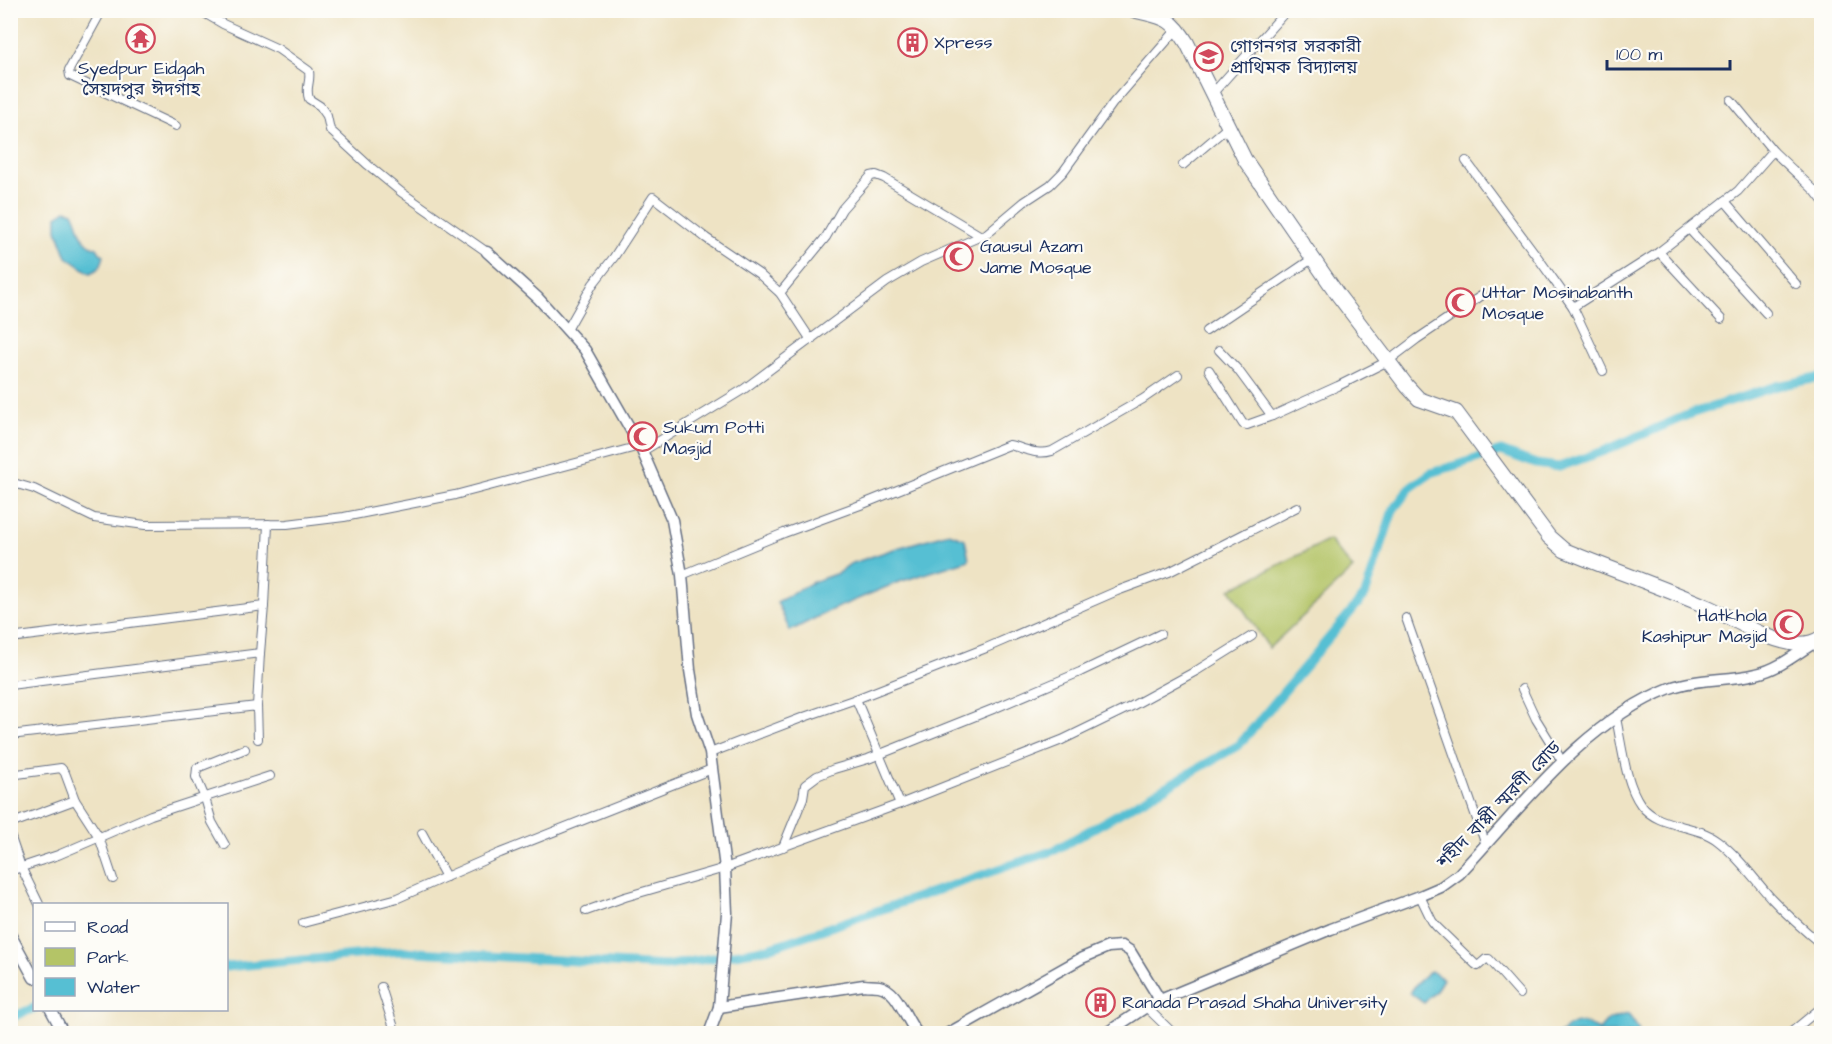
<svg xmlns="http://www.w3.org/2000/svg" width="1832" height="1044" font-family="'Architects Daughter','Noto Sans Bengali',sans-serif">
	<rect width="100%" height="100%" fill="#fdfcf7"/>
	<filter id="ink" filterUnits="userSpaceOnUse"><feTurbulence type="fractalNoise" baseFrequency=".0167" numOctaves="2"/><feDisplacementMap in="SourceGraphic" scale="12" xChannelSelector="R" yChannelSelector="G"/><feConvolveMatrix kernelMatrix="1 2 1 2 8 2 1 2 1" color-interpolation-filters="sRGB"/></filter>
	<filter id="wash" filterUnits="userSpaceOnUse"><feTurbulence type="fractalNoise" baseFrequency=".008" numOctaves="4" result="noise"/><feDisplacementMap in="SourceGraphic" scale="24" xChannelSelector="R" yChannelSelector="G"/><feGaussianBlur stdDeviation="1.35" result="paint"/><feColorMatrix in="noise" values="0 0 0 0 0 0 0 0 0 0 0 0 0 0 0 0 0 1.4 0 .05"/><feComposite in="paint" operator="in"/></filter>
	<g filter="url(#wash)">
		<rect width="100%" height="100%" fill="#eee3c4"/>
		<polygon fill="#b4c467" stroke="#687a62" stroke-width="1.5" points="1329,540 1353,569 1269,648 1230,589"/>
		<g fill="#56bfd3" stroke="#387798" stroke-width="1.5">
			<path d="M66,210L73,212C81,226 78,242 97,248L100,253L104,255C102,265 99,270 90,273L67,257L57,230V216Z"/>
			<polygon points="949,533 965,539 969,560 896,583 829,611 790,631 777,602 813,582 838,573 850,564 897,548"/>
			<polygon points="1431,971 1443,979 1435,992 1424,1003 1410,993 1417,983"/>
			<path d="M1628,1014L1639,1030L1636,1033H1560C1576,1020 1580,1020 1599,1030L1608,1020Z"/>
		</g>
		<g fill="none" stroke-linecap="round" stroke-linejoin="round">
			<g stroke="#56bfd3" stroke-width="9">
				<polyline points="226,967 399,951 666,966 769,948 1055,850 1239,745 1365,595 1393,510 1410,488 1431,473 1501,451 1536,464 1559,467 1604,451 1690,414 1777,386 1822,377"/>
				<polyline points="10,1018 34,1008"/>
			</g>
		</g>
	</g>
	<g filter="url(#ink)">
		<g fill="none" stroke-linecap="round" stroke-linejoin="round">
			<defs>
				<g id="minor">
					<polyline points="102,10 69,70 70,76 176,126"/>
					<path d="M199,10L223,24L278,49L309,71C311,83 305,87 309,99L320,106L327,116L330,130L368,165L401,192L487,252"/>
					<polyline points="1213,93 1287,10"/>
					<polyline points="1731,100 1773,151 1815,191 1822,200"/>
					<polyline points="1466,161 1536,255 1573,307"/>
					<polyline points="1183,165 1229,126"/>
					<polyline points="1725,201 1738,191 1773,151"/>
					<polyline points="1690,230 1766,313"/>
					<polyline points="1659,252 1721,319"/>
					<polyline points="780,293 826,237 842,209 871,176 876,175 884,178 981,236"/>
					<polyline points="567,330 593,284 614,257 653,197 706,238 759,274 780,293 811,340"/>
					<polyline points="1206,331 1312,259"/>
					<polyline points="1219,350 1238,370 1272,416"/>
					<polyline points="1209,370 1243,424 1247,425 1272,416 1338,386 1388,361 1417,339 1481,296"/>
					<polyline points="1603,371 1573,307 1659,252 1725,201 1796,284"/>
					<polyline points="643,451 744,389 887,282 921,262 986,234 1024,202 1050,185 1063,172 1113,103 1178,28"/>
					<polyline points="10,482 34,489 94,518 145,525 287,524 344,517 455,495 640,446"/>
					<path d="M682,575L784,533L863,504L1009,445C1024,448 1037,456 1052,451L1143,399L1178,375"/>
					<polyline points="1406,618 1486,845"/>
					<polyline points="10,638 264,606 268,524"/>
					<polyline points="1814,643 1822,655"/>
					<polyline points="10,685 260,653 264,606"/>
					<polyline points="1522,689 1536,719 1562,761"/>
					<polyline points="856,699 900,804"/>
					<polyline points="257,706 260,653"/>
					<path d="M1616,718C1622,745 1625,783 1641,805C1659,829 1695,823 1718,841C1739,857 1754,879 1771,898C1787,915 1804,930 1822,945"/>
					<polyline points="10,735 257,706 258,739"/>
					<polyline points="710,753 804,717 856,699 986,648 1117,591 1169,572 1297,507"/>
					<polyline points="10,775 61,768 65,773 75,800 99,837 113,879"/>
					<polyline points="10,824 75,800"/>
					<polyline points="422,833 446,877"/>
					<polyline points="10,835 21,867 39,904"/>
					<polyline points="225,845 212,822 205,798 196,777 197,768 245,749"/>
					<polyline points="783,847 803,798 805,785 817,776 834,769 868,759 993,709 1080,672 1160,634"/>
					<polyline points="10,871 58,855 151,815 270,776"/>
					<polyline points="1420,896 1432,921 1437,927 1475,964 1478,966 1486,959 1489,959 1520,994"/>
					<polyline points="586,911 625,897 725,868 900,804 1062,740 1130,707 1196,671 1252,636"/>
					<polyline points="303,923 398,898 500,853 712,769"/>
					<polyline points="381,987 396,1034"/>
					<polyline points="1146,1007 1174,1034"/>
					<polyline points="1789,1034 1822,1007"/>
				</g>
				<g id="tertiary">
					<polyline points="487,252 538,298 585,350 640,446 672,520 682,575 690,670 697,714 710,753 725,868 727,913 719,1007 709,1034"/>
					<polyline points="10,934 34,978"/>
					<path d="M719,1007L864,985C869,986 874,985 879,986C899,990 905,1020 918,1034"/>
					<polyline points="51,1010 64,1034"/>
					<polyline points="947,1034 1082,958 1108,947 1122,946 1130,951 1160,1000"/>
					<path d="M1105,1034L1146,1007L1160,1000L1331,929L1420,896L1441,887L1459,874C1521,808 1583,722 1670,688C1697,678 1728,681 1756,674C1776,670 1794,656 1812,644"/>
				</g>
				<path id="primary" d="M1133,10C1163,18 1170,15 1187,43L1245,160L1338,295L1407,386L1419,399L1456,412L1549,537L1564,550C1612,570 1662,587 1710,608C1736,620 1762,638 1791,643C1802,645 1812,644 1822,637"/>
			</defs>
			<use href="#minor" stroke="#656e82" stroke-width="10"/>
			<use href="#tertiary" stroke="#656e82" stroke-width="13"/>
			<use href="#primary" stroke="#656e82" stroke-width="16"/>
			<use href="#minor" stroke="#fff" stroke-width="8"/>
			<use href="#tertiary" stroke="#fff" stroke-width="10"/>
			<use href="#primary" stroke="#fff" stroke-width="14"/>
		</g>
	</g>
	<defs>
		<symbol id="temple-ring" viewBox="-11 -11 22 22"><circle r="9.5" fill="#fdfcf7" stroke="#d1495b" stroke-width="1.5"/><path d="M0-6L5-2H3V0L6.5 2.5H4V6H1.5V3h-3V6H-4V2.5H-6.5L-3 0V-2H-5Z" fill="#d1495b"/></symbol>
		<symbol id="building-ring" viewBox="-11 -11 22 22"><circle r="9.5" fill="#fdfcf7" stroke="#d1495b" stroke-width="1.5"/><path d="M-4-6H4V6H1V3H-1V6H-4ZM-2.5-4.3h1.7v1.8h-1.7ZM.8-4.3h1.7v1.8H.8ZM-2.5-1h1.7V.8h-1.7ZM.8-1h1.7V.8H.8Z" fill="#d1495b"/></symbol>
		<symbol id="school-ring" viewBox="-11 -11 22 22"><circle r="9.5" fill="#fdfcf7" stroke="#d1495b" stroke-width="1.5"/><path d="M0-5L7-2L0 1L-7-2ZM-4 1L0 2.5L4 1V4Q0 6-4 4Z" fill="#d1495b"/></symbol>
		<symbol id="mosque-ring" viewBox="-11 -11 22 22"><circle r="9.5" fill="#fdfcf7" stroke="#d1495b" stroke-width="1.5"/><path d="M3.5-4.9A6 6 0 1 0 3.5 4.9A5 5 0 1 1 3.5-4.9Z" fill="#d1495b"/></symbol>
	</defs>
	<g fill-rule="evenodd">
		<use href="#temple-ring" x="124" y="22" width="33" height="33"/>
		<use href="#building-ring" x="896" y="26" width="33" height="33"/>
		<use href="#school-ring" x="1192" y="40" width="33" height="33"/>
		<use href="#mosque-ring" x="942" y="240" width="33" height="33"/>
		<use href="#mosque-ring" x="1444" y="286" width="33" height="33"/>
		<use href="#mosque-ring" x="626" y="420" width="33" height="33"/>
		<use href="#mosque-ring" x="1772" y="608" width="33" height="33"/>
		<use href="#building-ring" x="1084" y="986" width="33" height="33"/>
	</g>
	<g text-anchor="middle" dominant-baseline="central" stroke-width="4.5" stroke-linejoin="round" paint-order="stroke">
		<g font-size="18" fill="#1b2f5e" stroke="#fdfcf7" text-anchor="start">
			<text x="934" y="42">Xpress</text>
			<text x="1230" y="46">গোগনগর সরকারী<tspan x="1230" dy="21">প্রাথিমক বিদ্যালয়</tspan></text>
			<text x="141" y="68" text-anchor="middle">Syedpur Eidgah<tspan x="141" dy="21">সৈয়দপুর ঈদগাহ</tspan></text>
			<text x="980" y="246">Gausul Azam<tspan x="980" dy="21">Jame Mosque</tspan></text>
			<text x="1482" y="292">Uttar Mosinabanth<tspan x="1482" dy="21">Mosque</tspan></text>
			<text x="663" y="427">Sukum Potti<tspan x="663" dy="21">Masjid</tspan></text>
			<text x="1767" y="615" text-anchor="end">Hatkhola<tspan x="1767" dy="21">Kashipur Masjid</tspan></text>
			<text x="1122" y="1002">Ranada Prasad Shaha University</text>
		</g>
		<g font-size="18" fill="#1b2f5e" stroke="#fdfcf7">
			<text transform="translate(1499 805) rotate(-46)">শহীদ বাপ্পী স্মরণী রোড</text>
		</g>
	</g>
	<rect width="1832" height="1044" fill="none" stroke="#fdfcf7" stroke-width="36"/>
	<rect x="33" y="903" width="195" height="108" fill="#fdfcf7" stroke="#a3aaba" stroke-width="1.5"/>
	<rect x="45" y="922" width="30" height="9" fill="#ffffff" stroke="#a3aaba" stroke-width="1.5"/>
	<text x="87" y="933" font-size="18" fill="#1b2f5e">Road</text>
	<rect x="45" y="948" width="30" height="18" fill="#b4c467" stroke="#a3aaba" stroke-width="1.5"/>
	<text x="87" y="963" font-size="18" fill="#1b2f5e">Park</text>
	<rect x="45" y="978" width="30" height="18" fill="#56bfd3" stroke="#a3aaba" stroke-width="1.5"/>
	<text x="87" y="993" font-size="18" fill="#1b2f5e">Water</text>
	<path d="M1607 60v9h123v-9" fill="none" stroke="#1b2f5e" stroke-width="3"/>
	<text x="1616" y="60" font-size="18" fill="#1b2f5e" stroke="#fdfcf7" stroke-width="4.5" paint-order="stroke">100 m</text>
</svg>
